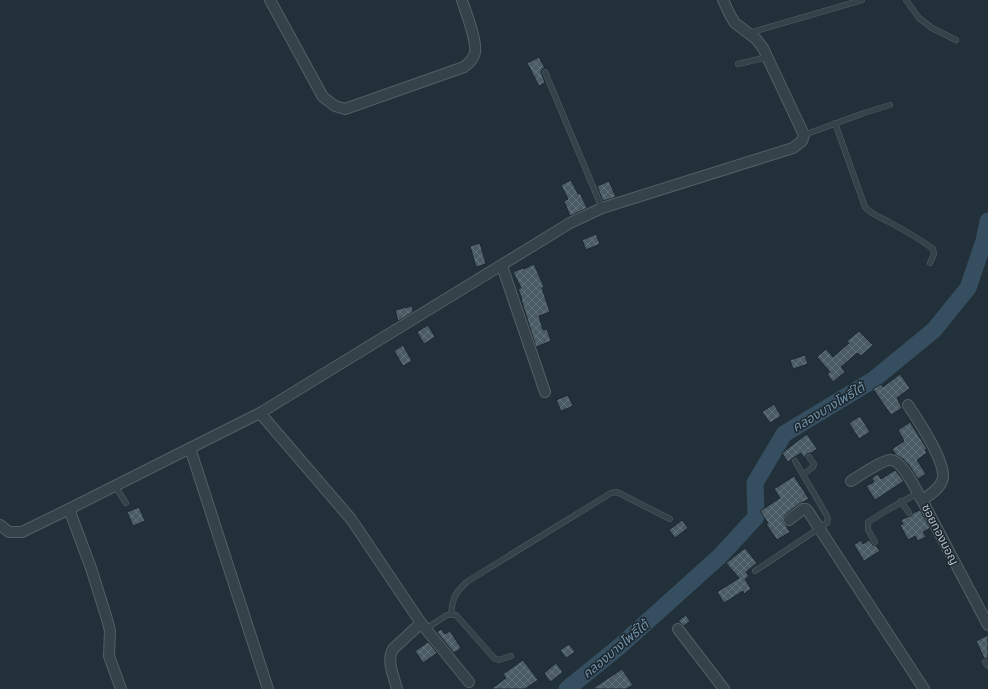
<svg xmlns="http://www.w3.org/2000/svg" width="988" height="689" font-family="Barlow,'Noto Sans Thai',sans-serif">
	<defs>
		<pattern id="building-cross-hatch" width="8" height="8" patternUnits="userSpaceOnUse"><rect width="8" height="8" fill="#4a5b64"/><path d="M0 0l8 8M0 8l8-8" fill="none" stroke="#627179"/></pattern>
	</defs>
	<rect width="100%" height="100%" fill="#223039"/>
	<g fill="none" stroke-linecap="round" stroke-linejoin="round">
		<polyline stroke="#364f60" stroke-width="17" points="567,689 620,646 720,556 756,517 755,483 784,434 873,380 934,330 968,288 984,241 988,221"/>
	</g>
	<g fill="url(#building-cross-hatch)" stroke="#1d2830">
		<polygon points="539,57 545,68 542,69 541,72 545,83 539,86 527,63"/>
		<polygon points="571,180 578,194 580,193 587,208 570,216 564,201 568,199 561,185"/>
		<polygon points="609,181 616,197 603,201 597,186"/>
		<polygon points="596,234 600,244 586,250 582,240"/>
		<polygon points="480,243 486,264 476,267 470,246"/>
		<polygon points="534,264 544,287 542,288 550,312 539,316 543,330 547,329 551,341 536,347 521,299 522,299 518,289 521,288 513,272 523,268 524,269"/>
		<polygon points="412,306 413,312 398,321 395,310"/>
		<polygon points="428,325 435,337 424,344 417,332"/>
		<polygon points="859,331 873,345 861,356 857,353 841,367 845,372 833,382 827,374 830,372 817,357 826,349 833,357 849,343 847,341"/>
		<polygon points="403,345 412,361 403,366 394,351"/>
		<polygon points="805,355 808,364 793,369 790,360"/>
		<polygon points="900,374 910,388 897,398 902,408 891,415 873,389 881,384 883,387"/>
		<polygon points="568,395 573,406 561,411 556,400"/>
		<polygon points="774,404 781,416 770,423 762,412"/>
		<polygon points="860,416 870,432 859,439 849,423"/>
		<polygon points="910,422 927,449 925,450 927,453 917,460 926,474 918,479 909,465 903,459 896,455 892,449 904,441 898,430"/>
		<polygon points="807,434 817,449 811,453 807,454 804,458 801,453 793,458 788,462 782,453"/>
		<polygon points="895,470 904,481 875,500 866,486 874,482 872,478 878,474 881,479"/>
		<polygon points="794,476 809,499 799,504 785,515 783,521 790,532 777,540 766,524 768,523 760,511 780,498 774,489"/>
		<polygon points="139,507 145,521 133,526 127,512"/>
		<polygon points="920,510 930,528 923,532 926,537 918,541 915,536 908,540 900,525 903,524 901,520 907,517 911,516 913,513"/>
		<polygon points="682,520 688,528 675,538 669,530"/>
		<polygon points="861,540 863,544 869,540 873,545 876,546 880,551 864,561 854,545"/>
		<polygon points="745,548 757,563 746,572 749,576 745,579 751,589 744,594 743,591 724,603 717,592 739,578 726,563"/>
		<polygon points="686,615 690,621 684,626 678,621"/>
		<polygon points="441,629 445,634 450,631 461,648 454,653 437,632"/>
		<polygon points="988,635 988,659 984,658 976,641"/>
		<polygon points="428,642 437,653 423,663 415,651"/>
		<polygon points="569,644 575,652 566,658 560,650"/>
		<polygon points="523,660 538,680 525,689 491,689 506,678 503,674"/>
		<polygon points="556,663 563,672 550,682 544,673"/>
		<polygon points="622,669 633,685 626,689 592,689"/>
	</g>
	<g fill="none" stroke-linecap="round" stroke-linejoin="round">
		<defs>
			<g id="service">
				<polyline points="906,0 919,18 932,28 956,40"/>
				<polyline points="749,33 862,0"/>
				<polyline points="738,64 768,57"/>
				<polyline points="545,72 602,208"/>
				<path d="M835,123L865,207C872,215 880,217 889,222C904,230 920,239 933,249L934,254L930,263"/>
				<polyline points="804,135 864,113 890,105"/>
				<polyline points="803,475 813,467 814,464 809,457"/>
				<polyline points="115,486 126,503"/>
				<polyline points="901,501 909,513"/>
				<polyline points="875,542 868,530 868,522 889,509 918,493"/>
				<polyline points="755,571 827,523 828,519 826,514 795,461"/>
				<path d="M451,614C453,596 455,593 468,581L611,493L617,492L670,519"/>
				<polyline points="427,628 447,615 456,615 494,658 499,660 511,656"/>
				<polyline points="985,662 988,666"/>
			</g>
			<g id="minor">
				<path d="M270,0L323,97L335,106L345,109L464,67C469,63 474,59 475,52C477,40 466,13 462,0"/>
				<polyline points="502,266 545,392"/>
				<path d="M908,405C918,420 945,460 943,478C941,488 930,495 922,500L988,625"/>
				<polyline points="260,413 351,519 421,623 469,682"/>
				<polyline points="190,448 268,689"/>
				<path d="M851,481C859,476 882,460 890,460C902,459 916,490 922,500"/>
				<polyline points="69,509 91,568 107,619 110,631 109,656 121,689"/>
				<polyline points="789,520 803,509 806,509 808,511 924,689"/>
				<polyline points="0,525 9,532 22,532 69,509 260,413 570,223 602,208 793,148 802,141 804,135 763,48 756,39 735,23 730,15 723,0"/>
				<polyline points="678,629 724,689"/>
				<path d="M397,689C394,676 386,661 393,649L421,623"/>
			</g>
		</defs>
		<use href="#service" stroke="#535f67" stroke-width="6"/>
		<use href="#minor" stroke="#535f67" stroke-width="12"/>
		<use href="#service" stroke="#354249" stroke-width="5"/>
		<use href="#minor" stroke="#354249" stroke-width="10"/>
	</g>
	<g text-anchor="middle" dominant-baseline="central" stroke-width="3" stroke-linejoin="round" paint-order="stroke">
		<g font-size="12" fill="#b0bdc5" stroke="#1b262e">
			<text transform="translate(941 534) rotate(63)">ซอยทองมอญ</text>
		</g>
		<g font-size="13" font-style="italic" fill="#7194a9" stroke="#1b262e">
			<text transform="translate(828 407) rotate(-31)">คลองบางโพธิ์ใต้</text>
			<text transform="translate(615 649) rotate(-40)">คลองบางโพธิ์ใต้</text>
		</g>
	</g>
</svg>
